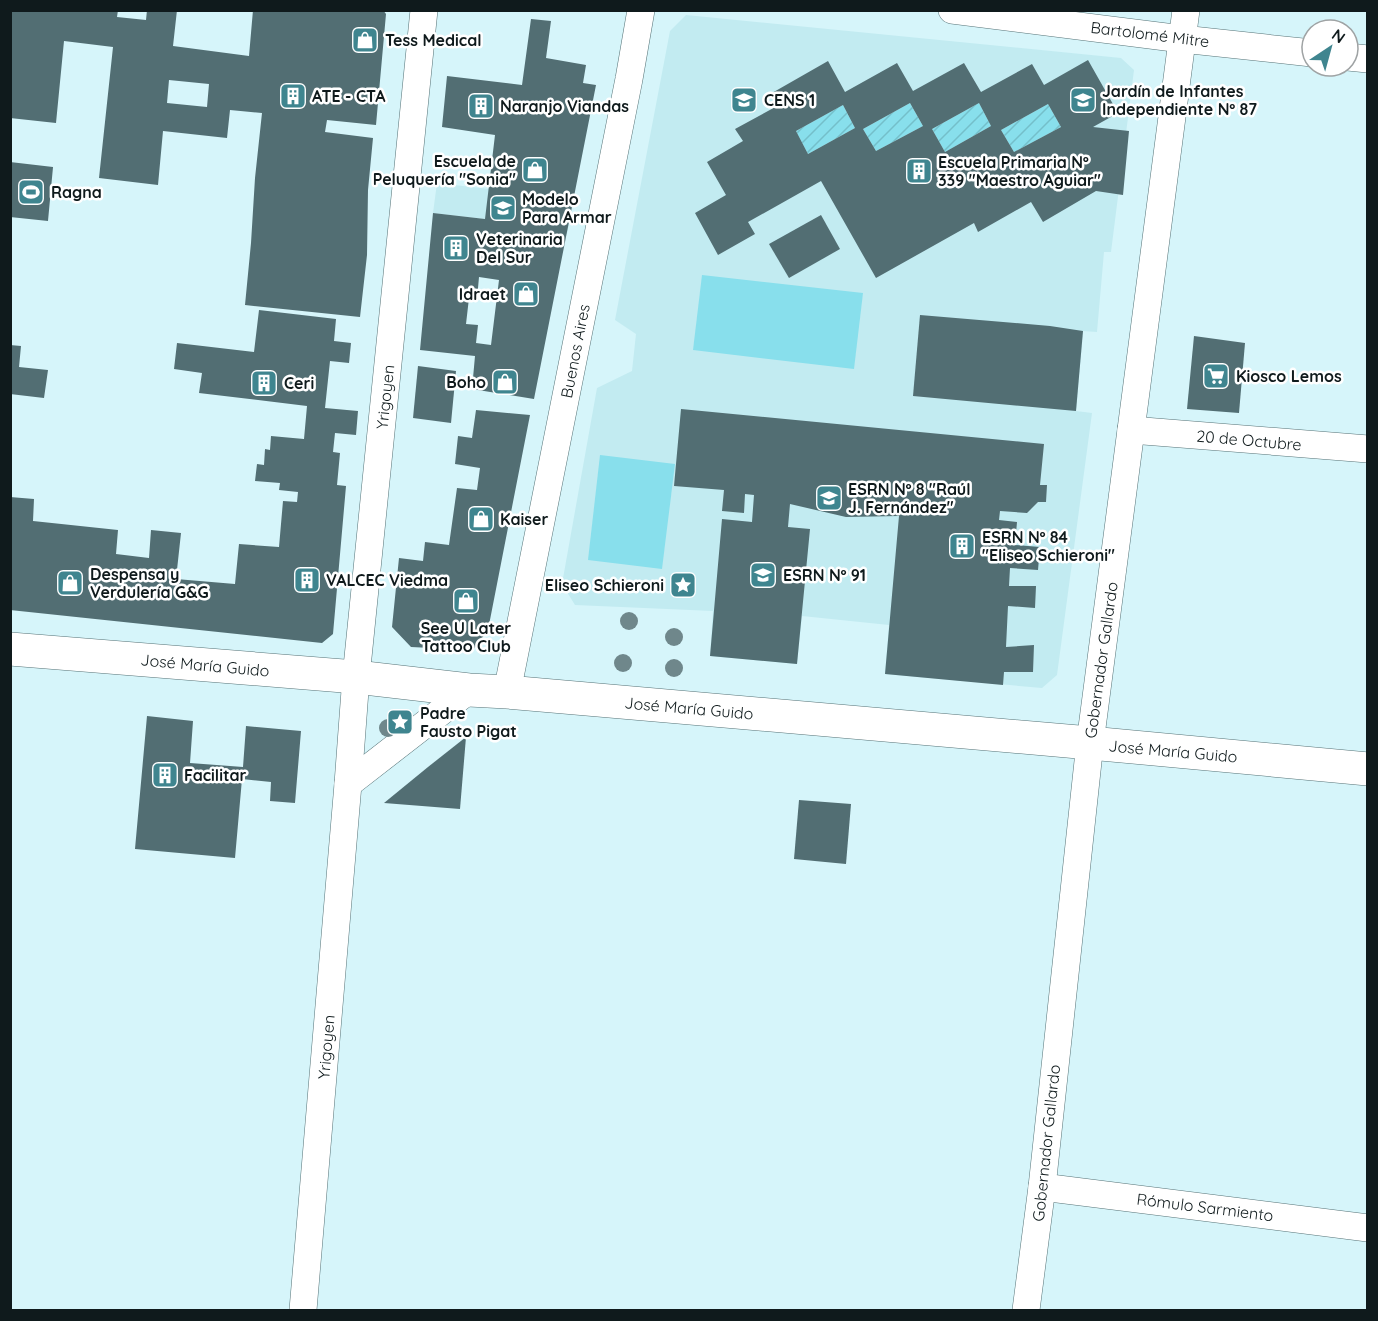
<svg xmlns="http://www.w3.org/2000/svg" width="1378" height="1321" font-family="Quicksand,sans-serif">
	<defs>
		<pattern id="garden-furrows" width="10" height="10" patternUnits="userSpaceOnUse" patternTransform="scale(1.5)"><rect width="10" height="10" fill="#88dfec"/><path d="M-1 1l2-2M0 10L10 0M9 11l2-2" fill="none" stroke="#74bfca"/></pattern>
	</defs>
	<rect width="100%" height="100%" fill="#d6f5fa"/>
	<g fill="#c2ebf1">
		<polygon points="686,15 1121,58 1134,70 1111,252 1104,252 1097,332 1083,331 1076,411 1092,413 1057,675 1042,688 885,674 889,625 802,616 797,664 710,656 713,611 575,605 562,584 597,388 632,371 636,334 615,320 670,31"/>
		<polygon points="437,183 489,189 573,202 567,234 485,219 433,213"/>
	</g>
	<g fill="#88dfec">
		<polygon points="702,275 863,293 854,369 693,350"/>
		<polygon points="600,455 675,464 662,569 588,560"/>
	</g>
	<g fill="url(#garden-furrows)">
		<polygon points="910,103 923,126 876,151 863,129"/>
		<polygon points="979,103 991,126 945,152 932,129"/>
		<polygon points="1048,104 1061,127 1014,152 1001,130"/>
		<polygon points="843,105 855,128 808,154 796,131"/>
	</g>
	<g fill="#526e73" fill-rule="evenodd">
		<path d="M10,10H118L117,17L146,20L147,10H177L173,46L249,56L253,10H383L386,14L376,125L327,120L325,132L373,138L368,190L367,255L360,317L245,305L251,243L255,178L262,113L230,110L227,138L163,131L158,185L99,178L113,47L64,41L56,123L10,118ZM169,80L209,84L207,107L167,103Z"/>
		<path d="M531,19L551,21L546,58L586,65L583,83L596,85L534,399L472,389L475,356L420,350L433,213L485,219L495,135L442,127L447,76L522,85ZM479,277L499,280L491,345L476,343L478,325L466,324L469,298L477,299Z"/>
		<path d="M1088,60L1118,113L1093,127L1129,131L1123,195L1096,191L1043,222L1031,202L978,232L974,223L876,278L821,181L748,222L755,234L718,255L695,213L726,195L707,162L743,141L735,129L779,105L772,93L828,61L845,92L897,63L913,91L964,63L981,92L1032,64L1044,85ZM910,103L923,126L876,151L863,129ZM979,103L991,126L945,152L932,129ZM1048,104L1061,127L1014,152L1001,130ZM843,105L855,128L808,154L796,131Z"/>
		<polygon points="10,162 53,167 48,221 10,217"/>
		<polygon points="821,215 840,249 789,278 769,244"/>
		<polygon points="259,310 336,319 334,341 351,343 349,363 330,361 325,408 358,411 356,435 335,433 333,452 340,453 337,485 346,486 333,634 322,643 10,610 10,497 34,499 33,521 118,530 116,554 149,558 151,530 181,533 176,579 235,584 239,544 279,547 283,501 297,502 298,492 279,490 280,483 255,481 257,464 264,465 265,449 270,450 271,436 304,439 307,406 199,393 202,373 174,369 177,343 254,352"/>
		<polygon points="920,315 1050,326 1083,331 1076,411 913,396"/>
		<polygon points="1194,336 1245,343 1239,413 1187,409"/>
		<polygon points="10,345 21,346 19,367 48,370 44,398 10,394"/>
		<polygon points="418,366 456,371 451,423 413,418"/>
		<polygon points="681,409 1044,444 1040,485 1047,485 1046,502 1038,502 1027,513 1000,511 999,520 1017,522 1015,545 1040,547 1038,570 1010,568 1009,586 1036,586 1035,608 1008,606 1006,647 1034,645 1033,672 1004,672 1003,685 885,674 899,516 846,517 790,504 788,527 810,529 797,664 710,656 722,519 752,522 754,495 745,494 744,513 722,511 724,490 674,486"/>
		<polygon points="476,410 530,415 488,630 473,650 411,647 392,627 399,558 423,561 425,542 449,545 457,488 477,490 480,468 455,464 458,436 472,438"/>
		<polygon points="147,716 193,721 190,763 243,767 246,726 301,731 295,803 270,801 271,782 242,779 235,858 135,849"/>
		<polygon points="466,737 460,809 384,803 428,767"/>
		<polygon points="799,800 851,804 846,864 794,859"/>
	</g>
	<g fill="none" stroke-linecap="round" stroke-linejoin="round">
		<defs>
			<g id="street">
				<polyline points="952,10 1182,39 1312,53"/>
				<polyline points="1348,57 1368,59"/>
				<polyline points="1131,430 1368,449"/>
				<polyline points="507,692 629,79 641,10"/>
				<polyline points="348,784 469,690"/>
				<polyline points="1042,1187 1368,1228"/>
				<polyline points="303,1310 348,784 356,677 424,10"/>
				<polyline points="1026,1310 1042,1187 1090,743 1186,10"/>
			</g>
			<polyline id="secondary" points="10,649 356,677 469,690 507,692 1090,743 1368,769"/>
		</defs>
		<use href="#street" stroke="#567377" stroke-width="28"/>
		<use href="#secondary" stroke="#567377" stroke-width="34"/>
		<use href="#street" stroke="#fff" stroke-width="27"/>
		<use href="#secondary" stroke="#fff" stroke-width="33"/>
	</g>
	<g fill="#6f878b">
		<circle cx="629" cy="621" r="9"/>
		<circle cx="674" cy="637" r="9"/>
		<circle cx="623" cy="663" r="9"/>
		<circle cx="674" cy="668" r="9"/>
		<circle cx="388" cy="728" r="9"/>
	</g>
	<defs>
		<symbol id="shop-square" viewBox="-11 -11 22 22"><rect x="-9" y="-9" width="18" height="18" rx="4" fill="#3f858f" stroke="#fff"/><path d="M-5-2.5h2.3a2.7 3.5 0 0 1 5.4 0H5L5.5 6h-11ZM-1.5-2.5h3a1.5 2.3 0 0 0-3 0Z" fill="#fff"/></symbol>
		<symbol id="building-square" viewBox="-11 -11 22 22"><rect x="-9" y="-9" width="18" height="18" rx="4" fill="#3f858f" stroke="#fff"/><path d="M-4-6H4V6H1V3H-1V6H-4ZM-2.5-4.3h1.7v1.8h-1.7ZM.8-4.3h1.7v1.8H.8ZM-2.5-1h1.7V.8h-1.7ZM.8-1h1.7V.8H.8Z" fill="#fff"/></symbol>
		<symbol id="school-square" viewBox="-11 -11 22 22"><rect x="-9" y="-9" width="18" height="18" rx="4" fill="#3f858f" stroke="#fff"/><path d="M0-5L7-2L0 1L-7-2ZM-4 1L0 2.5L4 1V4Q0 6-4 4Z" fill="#fff"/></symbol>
		<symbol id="stadium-square" viewBox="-11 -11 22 22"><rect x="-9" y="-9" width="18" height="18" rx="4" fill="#3f858f" stroke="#fff"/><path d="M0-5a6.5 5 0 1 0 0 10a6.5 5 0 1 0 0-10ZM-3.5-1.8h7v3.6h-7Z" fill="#fff"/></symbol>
		<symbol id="supermarket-square" viewBox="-11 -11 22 22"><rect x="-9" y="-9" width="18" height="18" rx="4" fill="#3f858f" stroke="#fff"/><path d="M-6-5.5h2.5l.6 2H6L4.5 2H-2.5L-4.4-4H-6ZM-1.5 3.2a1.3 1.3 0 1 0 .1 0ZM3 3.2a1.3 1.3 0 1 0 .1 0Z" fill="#fff"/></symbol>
		<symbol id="sight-square" viewBox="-11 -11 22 22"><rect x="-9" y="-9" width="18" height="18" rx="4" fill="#3f858f" stroke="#fff"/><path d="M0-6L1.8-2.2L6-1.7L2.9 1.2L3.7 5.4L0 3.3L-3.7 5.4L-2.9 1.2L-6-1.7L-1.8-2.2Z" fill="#fff"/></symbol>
	</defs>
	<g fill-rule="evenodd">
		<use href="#shop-square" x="350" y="25" width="30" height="30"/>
		<use href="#building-square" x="278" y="81" width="30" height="30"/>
		<use href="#school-square" x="729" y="85" width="30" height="30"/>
		<use href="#school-square" x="1068" y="85" width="30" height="30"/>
		<use href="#building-square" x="466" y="91" width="30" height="30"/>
		<use href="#shop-square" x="520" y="155" width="30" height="30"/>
		<use href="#building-square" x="904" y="156" width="30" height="30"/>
		<use href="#stadium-square" x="16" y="177" width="30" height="30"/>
		<use href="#school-square" x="488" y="193" width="30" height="30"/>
		<use href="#building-square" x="441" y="233" width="30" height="30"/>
		<use href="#shop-square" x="511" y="279" width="30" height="30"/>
		<use href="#supermarket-square" x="1201" y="361" width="30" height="30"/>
		<use href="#shop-square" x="490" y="367" width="30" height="30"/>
		<use href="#building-square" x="249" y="368" width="30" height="30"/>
		<use href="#school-square" x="814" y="483" width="30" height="30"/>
		<use href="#shop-square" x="466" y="504" width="30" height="30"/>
		<use href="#building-square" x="947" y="531" width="30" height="30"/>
		<use href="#school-square" x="748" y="560" width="30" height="30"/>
		<use href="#building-square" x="292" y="565" width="30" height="30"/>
		<use href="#shop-square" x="55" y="568" width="30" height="30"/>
		<use href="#sight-square" x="668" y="570" width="30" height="30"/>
		<use href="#shop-square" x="451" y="586" width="30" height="30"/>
		<use href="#sight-square" x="385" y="707" width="30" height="30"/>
		<use href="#building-square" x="150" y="760" width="30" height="30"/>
	</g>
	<g text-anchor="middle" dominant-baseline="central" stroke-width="5" stroke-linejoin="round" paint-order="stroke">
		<g font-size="16" fill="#0f1a1c" stroke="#fff">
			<text transform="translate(1150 34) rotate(7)">Bartolomé Mitre</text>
			<text transform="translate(575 351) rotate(-79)">Buenos Aires</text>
			<text transform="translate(385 397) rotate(-84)">Yrigoyen</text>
			<text transform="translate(1249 440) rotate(5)">20 de Octubre</text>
			<text transform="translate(1101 660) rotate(-82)">Gobernador Gallardo</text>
			<text transform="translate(205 665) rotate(5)">José María Guido</text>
			<text transform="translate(689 708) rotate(5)">José María Guido</text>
			<text transform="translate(1173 751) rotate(5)">José María Guido</text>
			<text transform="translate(326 1047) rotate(-85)">Yrigoyen</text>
			<text transform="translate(1046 1143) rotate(-84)">Gobernador Gallardo</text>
			<text transform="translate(1205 1207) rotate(7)">Rómulo Sarmiento</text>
		</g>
		<g font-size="16" font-weight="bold" fill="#0f1a1c" stroke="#fff" text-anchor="start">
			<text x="385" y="40">Tess Medical</text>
			<text x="1102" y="91">Jardín de Infantes<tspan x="1102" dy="18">Independiente Nº 87</tspan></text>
			<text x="312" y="96">ATE - CTA</text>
			<text x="764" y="100">CENS 1</text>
			<text x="500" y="106">Naranjo Viandas</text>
			<text x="516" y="161" text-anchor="end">Escuela de<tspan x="516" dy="18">Peluquería "Sonia"</tspan></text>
			<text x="938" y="162">Escuela Primaria Nº<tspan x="938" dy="18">339 "Maestro Aguiar"</tspan></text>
			<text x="51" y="192">Ragna</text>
			<text x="522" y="199">Modelo<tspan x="522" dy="18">Para Armar</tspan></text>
			<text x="476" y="239">Veterinaria<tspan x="476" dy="18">Del Sur</tspan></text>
			<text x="506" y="294" text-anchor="end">Idraet</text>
			<text x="1236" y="376">Kiosco Lemos</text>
			<text x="486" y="382" text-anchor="end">Boho</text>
			<text x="284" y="383">Ceri</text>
			<text x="848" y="489">ESRN Nº 8 "Raúl<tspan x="848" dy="18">J. Fernández"</tspan></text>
			<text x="500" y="519">Kaiser</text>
			<text x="982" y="537">ESRN Nº 84<tspan x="982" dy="18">"Eliseo Schieroni"</tspan></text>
			<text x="90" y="574">Despensa y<tspan x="90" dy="18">Verdulería G&amp;G</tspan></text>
			<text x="783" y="575">ESRN Nº 91</text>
			<text x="326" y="580">VALCEC Viedma</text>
			<text x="664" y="585" text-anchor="end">Eliseo Schieroni</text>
			<text x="466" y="628" text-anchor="middle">See U Later<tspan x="466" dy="18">Tattoo Club</tspan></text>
			<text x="420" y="713">Padre<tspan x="420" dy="18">Fausto Pigat</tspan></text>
			<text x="184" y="775">Facilitar</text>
		</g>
	</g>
	<rect width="1378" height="1321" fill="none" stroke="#0f1a1c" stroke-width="24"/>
	<g transform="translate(1330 48) rotate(36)"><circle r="28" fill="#ffffff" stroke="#9fa3a4" stroke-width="1.5"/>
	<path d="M0-4.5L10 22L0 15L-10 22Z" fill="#3f858f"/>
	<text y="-9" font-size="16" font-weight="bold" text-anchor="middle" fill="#0f1a1c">N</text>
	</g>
</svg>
